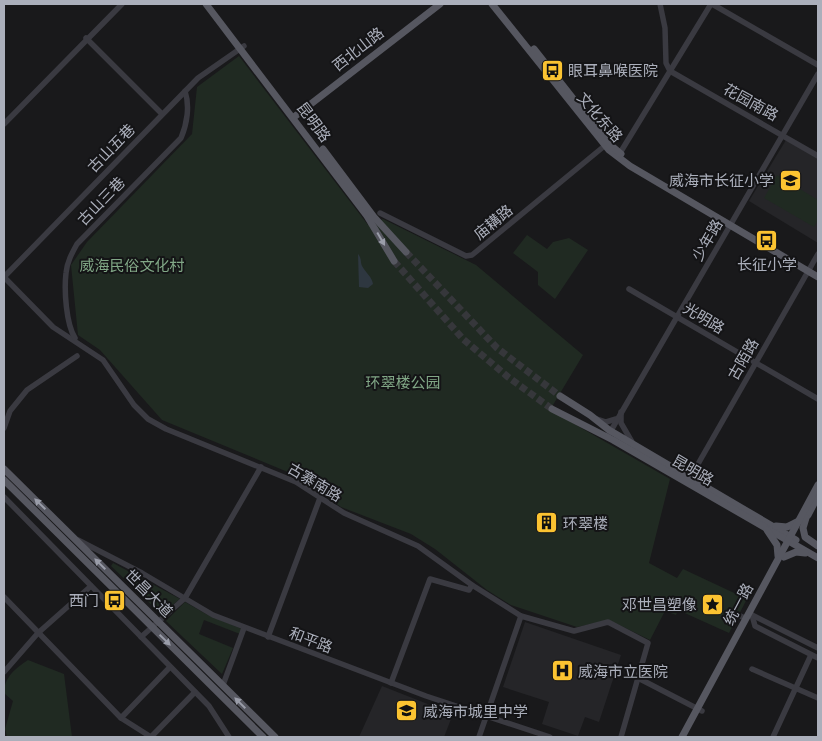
<svg xmlns="http://www.w3.org/2000/svg" width="822" height="741" font-family="Arial,'Noto Sans SC',sans-serif">
	<rect width="100%" height="100%" fill="#19191b"/>
	<g fill="#252528">
		<polygon points="786,140 818,159 818,243 749,201"/>
		<polygon points="525,622 621,655 599,722 585,717 578,736 542,724 549,702 503,687"/>
		<polygon points="382,686 453,714 444,737 359,737"/>
	</g>
	<g fill="#202a22">
		<polygon points="239,56 368,225 383,219 476,265 583,355 550,410 670,479 649,563 677,578 683,569 747,599 729,633 678,610 676,615 665,611 650,640 609,620 577,627 511,605 487,590 435,549 411,534 341,507 295,475 162,420 100,350 78,335 71,265 87,242 192,134 197,87"/>
		<polygon points="777,175 818,200 818,220 814,227 764,198"/>
		<polygon points="527,235 547,249 553,242 569,238 588,250 555,299 538,285 538,272 513,253"/>
		<polygon points="113,563 180,599 161,614 111,566"/>
		<polygon points="185,602 206,614 242,629 240,634 204,620 199,634 233,648 222,674 166,621"/>
		<path d="M28,660L64,674L72,737H7L5,729L13,701L4,693C4,677 16,668 28,660Z"/>
	</g>
	<path fill="#2e3740" d="M358,254C362,259 360,261 362,266C366,273 372,277 373,284L368,288L359,287Z"/>
	<g fill="none" stroke-linecap="round" stroke-linejoin="round">
		<g stroke="#36373b" stroke-width="7" stroke-dasharray="7 3.5" stroke-linecap="butt">
			<polyline points="406,252 497,348 560,396"/>
			<polyline points="394,261 463,339 508,377 552,409"/>
		</g>
		<g stroke="#3a3a41" stroke-width="5.5">
			<polyline points="660,4 665,28 666,63 670,71 818,156"/>
			<polyline points="712,4 818,65"/>
			<polyline points="86,38 162,114"/>
			<polyline points="4,124 122,4"/>
			<polyline points="620,153 711,4"/>
			<polyline points="380,213 466,256 472,255 608,143"/>
			<polyline points="4,277 53,327 103,360 134,405 148,419 166,429 296,482 344,513 418,546 472,585 521,616 574,631 608,622 648,643 621,737"/>
			<polyline points="4,277 198,78 244,46"/>
			<polyline points="629,289 818,399"/>
			<path d="M75,338C66,324 64,290 66,273C67,262 72,253 77,244L181,138C187,124 190,106 185,91"/>
			<polyline points="621,412 621,423 632,442"/>
			<polyline points="597,419 606,422 616,419"/>
			<polyline points="4,428 10,411 27,390 77,356"/>
			<polyline points="609,434 818,74"/>
			<polyline points="690,478 818,254"/>
			<polyline points="4,497 209,706 229,737"/>
			<polyline points="78,540 142,573 213,615 426,696 550,737"/>
			<polyline points="4,597 121,718 151,737"/>
			<polyline points="738,615 745,618"/>
			<polyline points="752,615 755,626 818,658"/>
			<polyline points="752,615 818,648"/>
			<polyline points="141,637 185,598 261,467"/>
			<polyline points="268,637 320,498"/>
			<polyline points="752,669 818,698"/>
			<polyline points="4,672 38,633 91,586"/>
			<polyline points="638,678 702,711"/>
			<polyline points="391,683 430,579 469,590 472,585"/>
			<polyline points="223,685 244,628"/>
			<polyline points="121,718 170,667"/>
			<polyline points="151,737 195,692"/>
			<polyline points="479,737 521,616"/>
			<polyline points="773,737 811,655"/>
		</g>
		<g stroke="#565760" stroke-width="7">
			<polyline points="206,4 367,216 394,261"/>
			<polyline points="492,4 609,150 630,166 818,277"/>
			<polyline points="534,49 608,143 621,154"/>
			<polyline points="294,117 440,4"/>
			<polyline points="323,149 374,217 406,252"/>
			<polyline points="560,396 590,415 609,430 796,540"/>
			<polyline points="552,409 613,440 818,558"/>
			<polyline points="4,469 275,737"/>
			<polyline points="4,480 263,737"/>
			<polyline points="808,515 818,496"/>
			<polyline points="806,518 803,528 805,537 818,546"/>
			<polyline points="776,526 787,527 799,521"/>
			<polyline points="767,530 777,545 778,556"/>
			<polyline points="784,557 796,552 805,553"/>
			<polyline points="682,737 818,485"/>
		</g>
	</g>
	<defs><path id="oneway-solid" d="M-6-.8H1V-3.2L6.5 0L1 3.2V.8H-6Z" transform="scale(1.25)"/></defs>
	<g fill="#9a9da9">
		<use href="#oneway-solid" transform="translate(381 239) rotate(60)"/>
		<use href="#oneway-solid" transform="translate(40 504) rotate(-136)"/>
		<use href="#oneway-solid" transform="translate(100 564) rotate(-135)"/>
		<use href="#oneway-solid" transform="translate(165 640) rotate(44)"/>
		<use href="#oneway-solid" transform="translate(240 703) rotate(-135)"/>
	</g>
	<defs>
		<symbol id="bus-square" viewBox="-11 -11 22 22"><rect x="-9" y="-9" width="18" height="18" rx="4" fill="#fbc331" stroke="#141416"/><path d="M-5-6H5V4H4V6H2V4H-2V6H-4V4H-5ZM-3.5-4V0h7V-4ZM-3.5 1.2v1.5H-2V1.2ZM2 1.2v1.5H3.5V1.2Z" fill="#111"/></symbol>
		<symbol id="school-square" viewBox="-11 -11 22 22"><rect x="-9" y="-9" width="18" height="18" rx="4" fill="#fbc331" stroke="#141416"/><path d="M0-5L7-2L0 1L-7-2ZM-4 1L0 2.5L4 1V4Q0 6-4 4Z" fill="#111"/></symbol>
		<symbol id="building-square" viewBox="-11 -11 22 22"><rect x="-9" y="-9" width="18" height="18" rx="4" fill="#fbc331" stroke="#141416"/><path d="M-4-6H4V6H1V3H-1V6H-4ZM-2.5-4.3h1.7v1.8h-1.7ZM.8-4.3h1.7v1.8H.8ZM-2.5-1h1.7V.8h-1.7ZM.8-1h1.7V.8H.8Z" fill="#111"/></symbol>
		<symbol id="sight-square" viewBox="-11 -11 22 22"><rect x="-9" y="-9" width="18" height="18" rx="4" fill="#fbc331" stroke="#141416"/><path d="M0-6L1.8-2.2L6-1.7L2.9 1.2L3.7 5.4L0 3.3L-3.7 5.4L-2.9 1.2L-6-1.7L-1.8-2.2Z" fill="#111"/></symbol>
		<symbol id="hospital-square" viewBox="-11 -11 22 22"><rect x="-9" y="-9" width="18" height="18" rx="4" fill="#fbc331" stroke="#141416"/><path d="M-5-5h3v3.5h4V-5h3V5h-3V1.5h-4V5h-3Z" fill="#111"/></symbol>
	</defs>
	<g fill-rule="evenodd">
		<use href="#bus-square" x="540" y="58" width="25" height="25"/>
		<use href="#school-square" x="778" y="168" width="25" height="25"/>
		<use href="#bus-square" x="754" y="228" width="25" height="25"/>
		<use href="#building-square" x="534" y="510" width="25" height="25"/>
		<use href="#bus-square" x="102" y="588" width="25" height="25"/>
		<use href="#sight-square" x="700" y="592" width="25" height="25"/>
		<use href="#hospital-square" x="550" y="658" width="25" height="25"/>
		<use href="#school-square" x="394" y="698" width="25" height="25"/>
	</g>
	<g text-anchor="middle" dominant-baseline="central" stroke-width="4" stroke-linejoin="round" paint-order="stroke">
		<g font-size="15" fill="#abafbb" stroke="#141416">
			<text transform="translate(358 49) rotate(-38)">西北山路</text>
			<text transform="translate(751 102) rotate(29)">花园南路</text>
			<text transform="translate(600 117) rotate(49)">文化东路</text>
			<text transform="translate(314 122) rotate(53)">昆明路</text>
			<text transform="translate(111 148) rotate(-46)">古山五巷</text>
			<text transform="translate(101 201) rotate(-46)">古山三巷</text>
			<text transform="translate(493 222) rotate(-39)">庙耩路</text>
			<text transform="translate(707 240) rotate(-60)">少年路</text>
			<text transform="translate(704 318) rotate(31)">光明路</text>
			<text transform="translate(743 359) rotate(-60)">古陌路</text>
			<text transform="translate(693 470) rotate(30)">昆明路</text>
			<text transform="translate(315 482) rotate(31)">古寨南路</text>
			<text transform="translate(149 593) rotate(45)">世昌大道</text>
			<text transform="translate(738 604) rotate(-62)">统一路</text>
			<text transform="translate(311 640) rotate(21)">和平路</text>
		</g>
		<g font-size="15" fill="#abafbb" stroke="#141416" text-anchor="start">
			<text x="568" y="70">眼耳鼻喉医院</text>
			<text x="774" y="180" text-anchor="end">威海市长征小学</text>
			<text x="767" y="264" text-anchor="middle">长征小学</text>
			<text x="563" y="523">环翠楼</text>
			<text x="99" y="600" text-anchor="end">西门</text>
			<text x="697" y="604" text-anchor="end">邓世昌塑像</text>
			<text x="578" y="671">威海市立医院</text>
			<text x="423" y="711">威海市城里中学</text>
		</g>
		<g font-size="15" fill="#81a786" stroke="#141416">
			<text x="132" y="265">威海民俗文化村</text>
			<text x="403" y="382">环翠楼公园</text>
		</g>
	</g>
	<rect width="822" height="741" fill="none" stroke="#abafbb" stroke-width="10"/>
</svg>
